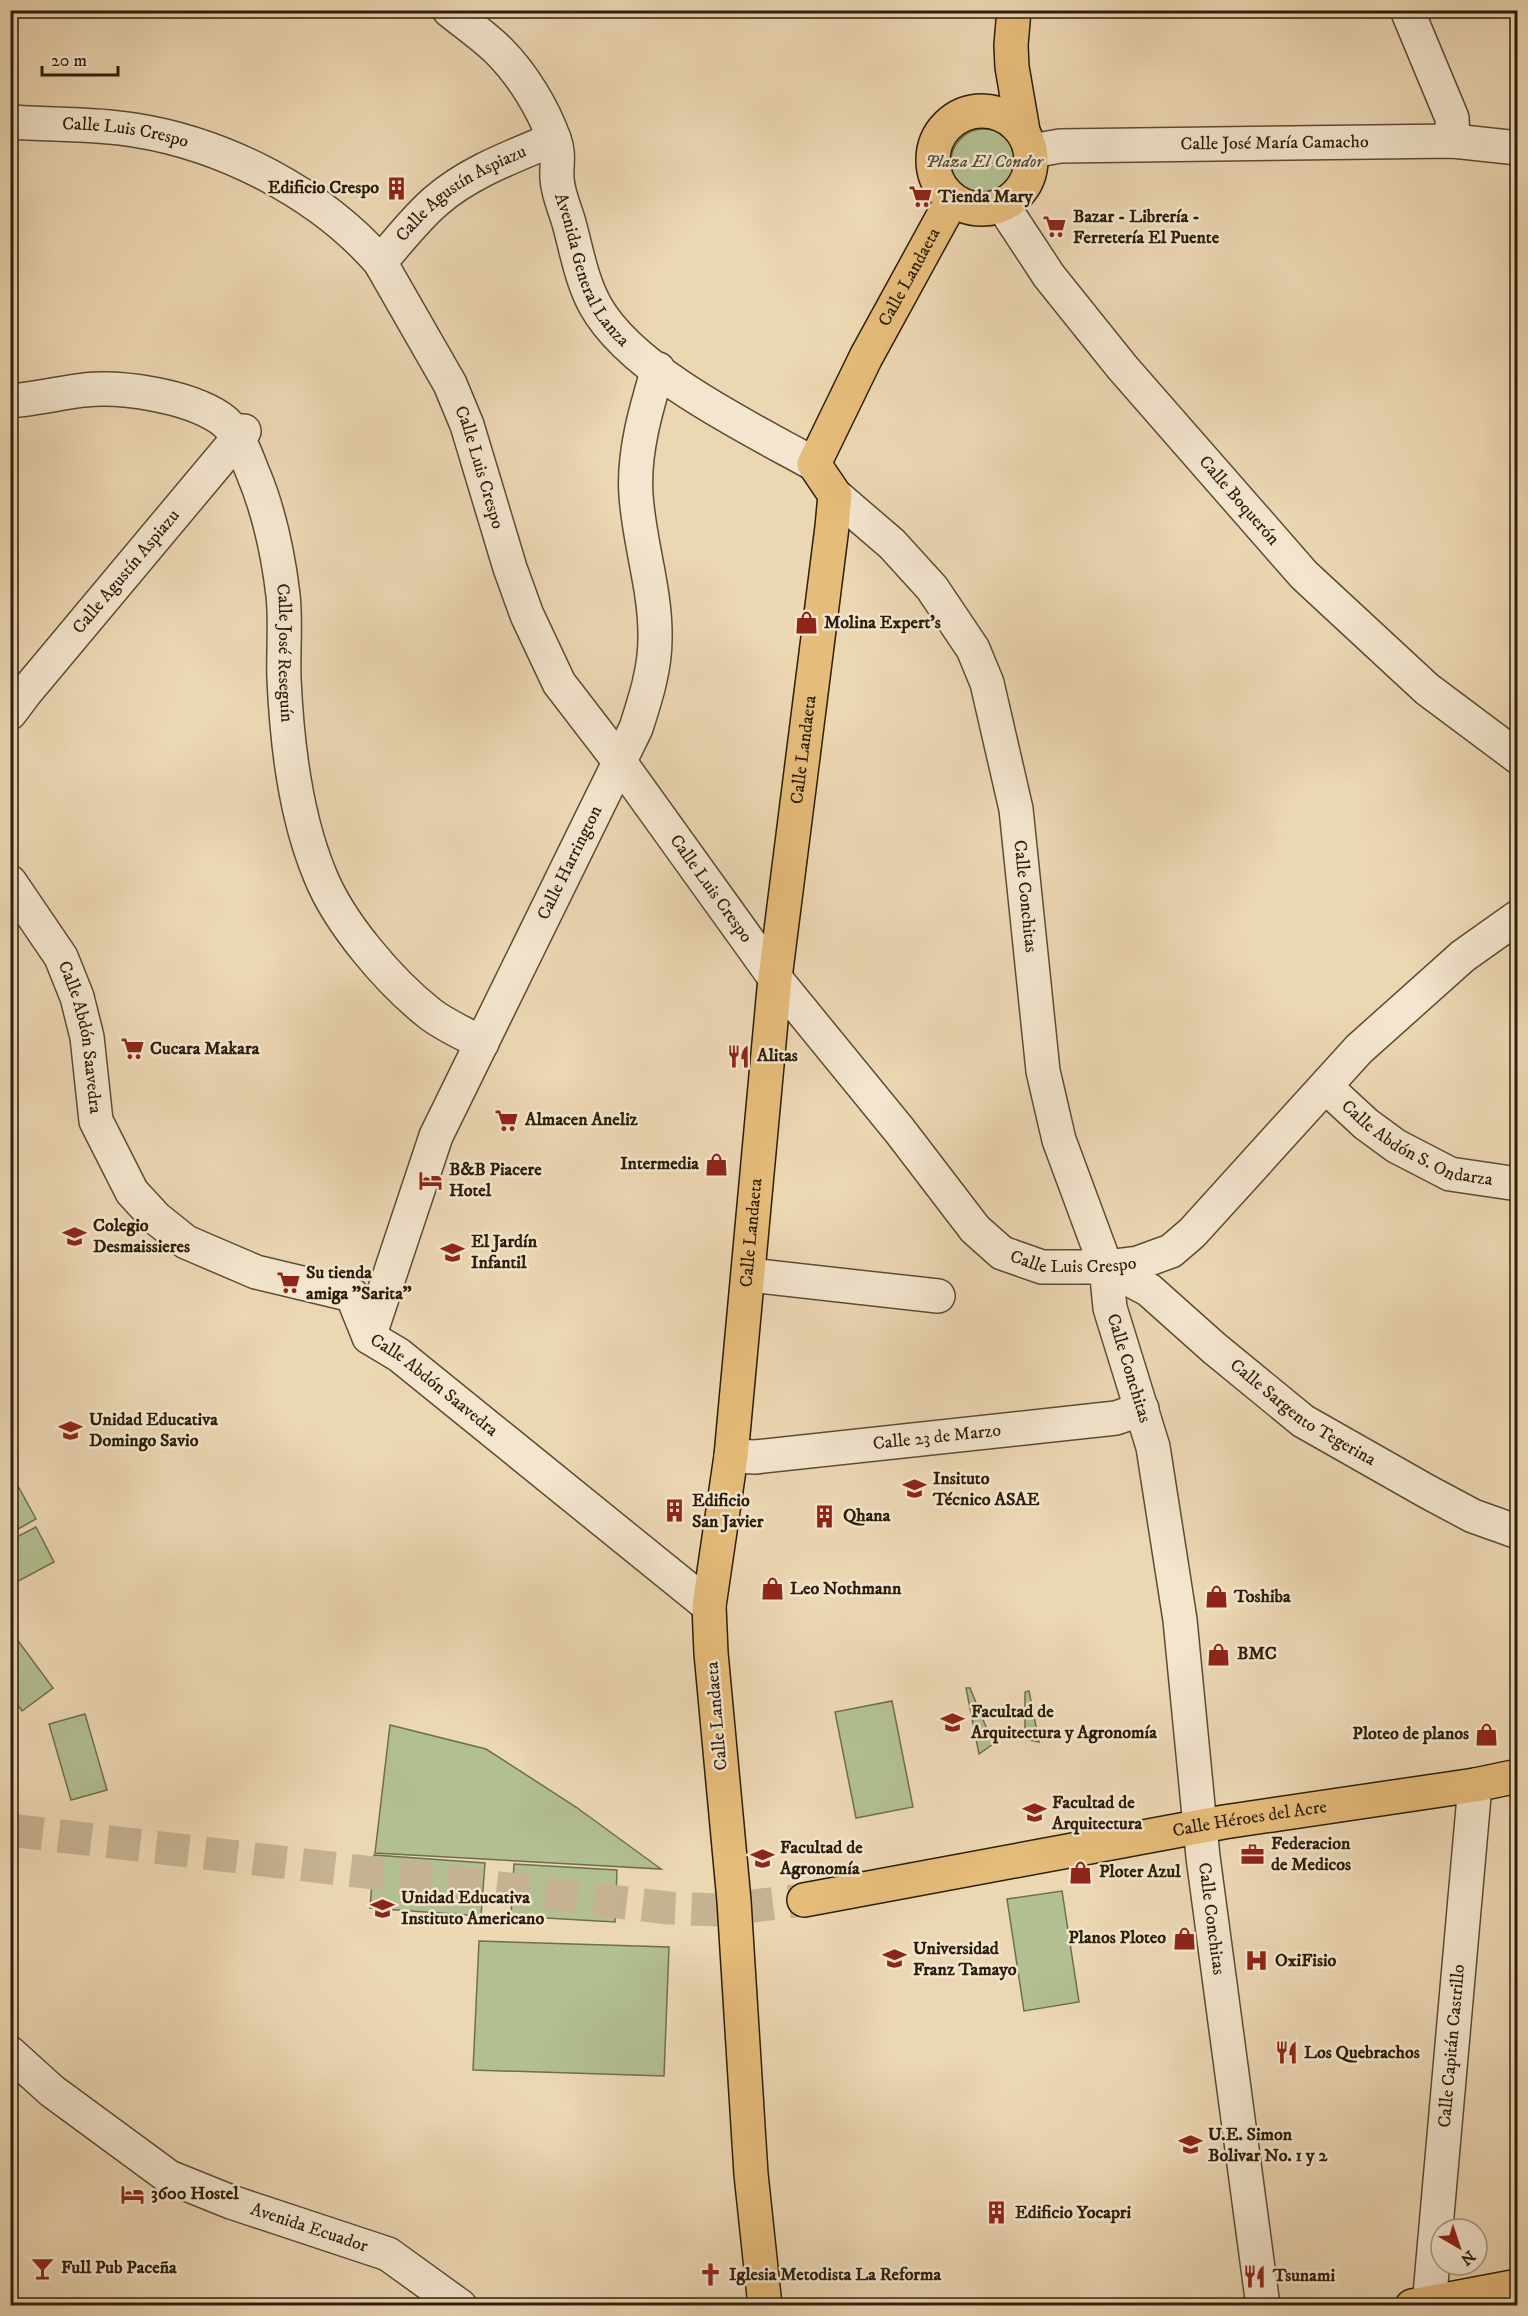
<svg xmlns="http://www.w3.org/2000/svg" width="1528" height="2316" font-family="'IM FELL DW Pica',serif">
	<rect width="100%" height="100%" fill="#ecd7b3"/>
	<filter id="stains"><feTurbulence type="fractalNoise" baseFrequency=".00333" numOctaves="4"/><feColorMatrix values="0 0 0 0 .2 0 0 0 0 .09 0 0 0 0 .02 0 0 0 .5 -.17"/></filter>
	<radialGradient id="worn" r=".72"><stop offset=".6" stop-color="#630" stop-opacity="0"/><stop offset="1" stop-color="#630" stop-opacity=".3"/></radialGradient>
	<g fill="#b2bf91" stroke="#6f6e4e" stroke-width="1.5">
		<circle cx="984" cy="162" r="33"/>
		<polygon points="12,1475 36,1519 11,1533 10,1476"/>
		<polygon points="36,1527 54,1562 11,1585 11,1540"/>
		<polygon points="10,1630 53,1688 22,1711 11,1695"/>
		<polygon points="966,1688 970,1688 993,1744 979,1754"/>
		<polygon points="1029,1691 1039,1742 1025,1739 1025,1692"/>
		<polygon points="892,1701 913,1807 856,1818 835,1712"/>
		<polygon points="85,1714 107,1790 71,1800 49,1724"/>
		<polygon points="390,1725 486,1749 576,1807 661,1869 375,1853"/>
		<polygon points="374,1855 485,1863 481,1916 370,1908"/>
		<polygon points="514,1864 617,1870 615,1922 511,1916"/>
		<polygon points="1062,1891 1079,2002 1024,2011 1007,1899"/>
		<polygon points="479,1941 669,1947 664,2076 473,2070"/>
	</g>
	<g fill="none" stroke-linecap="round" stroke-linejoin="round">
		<polyline stroke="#c6b291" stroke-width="33" stroke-dasharray="33 16" stroke-linecap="butt" points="10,1830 669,1908 718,1910 804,1900"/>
		<defs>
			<g id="minor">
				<path id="s1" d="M449,10C466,24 484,36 499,51C522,74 543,108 554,139C560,155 556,164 557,179C558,194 565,209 569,223C577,252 581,279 595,305C631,371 749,428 814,464"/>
				<polyline points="1407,10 1452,118 1453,141"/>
				<path id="s2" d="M10,122C52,125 93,123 134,130C224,144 320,193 380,262L450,384L467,425L510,568L527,615L559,683L619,761L775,978L900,1131L975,1229L1002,1253L1042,1267H1106L1138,1263L1171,1251L1192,1233L1359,1049L1463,956L1518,917"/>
				<path id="s3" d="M1032,151L1060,146L1453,141L1518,148"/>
				<path id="s4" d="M1003,206L1049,276L1122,367L1304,575L1427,689L1518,757"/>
				<path id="s5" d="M380,262C398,242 415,219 436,201C469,172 514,156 554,139"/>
				<path id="s6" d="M10,401C35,399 60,393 84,390C123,386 187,396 220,418C238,430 245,453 253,473C269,511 278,553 283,595C286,622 283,651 284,679C287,744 295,815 320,875C339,923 389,981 429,1013C444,1025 465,1034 482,1043"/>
				<path id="s7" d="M835,495L892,544L932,588L973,649L987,683L1016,809L1043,1071L1059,1140L1106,1267L1110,1308L1153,1447L1180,1620L1203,1857L1263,2306"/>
				<path id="s8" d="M10,713L25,693L244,431"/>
				<path id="s9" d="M10,882L61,957L77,997L87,1037L96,1121L132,1192L156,1218L186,1242L256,1272L352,1295L369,1337L399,1355L709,1606"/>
				<path id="s10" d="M1326,1087L1366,1124L1396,1146L1450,1174L1518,1184"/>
				<path id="s11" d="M1106,1267L1149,1290L1214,1348L1303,1421L1428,1492L1473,1516L1518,1532"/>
				<polyline points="749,1275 938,1296"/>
				<path id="s12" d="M369,1337L436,1136L636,728C645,700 655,670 655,639C656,590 639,543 636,495C633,453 646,409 658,369"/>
				<path id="s13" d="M731,1456L755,1457L1116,1418L1142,1409"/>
				<path id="s14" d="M10,2053L52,2091L169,2177L231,2202L388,2254L460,2306"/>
				<path id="s15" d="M1429,2306L1475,1785"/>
			</g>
			<g id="major">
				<polyline points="1014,10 1011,45 1012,67 1023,131"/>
				<circle cx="982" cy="160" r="49"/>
				<path id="s16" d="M804,1900L1224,1822L1475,1785L1518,1776"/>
				<path id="s17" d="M765,2306L751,2174L734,1901L711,1653L709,1606L731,1456L775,978L832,527L835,495L814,464L866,357L952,200"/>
				<polyline points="1412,2306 1518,2286"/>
			</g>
		</defs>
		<use href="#minor" stroke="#5c4c34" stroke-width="36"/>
		<use href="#major" stroke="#2c1e0a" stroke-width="36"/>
		<use href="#minor" stroke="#f3e5ce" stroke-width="33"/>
		<use href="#major" stroke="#e6bc7a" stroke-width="33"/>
	</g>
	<defs>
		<symbol id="building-bare" viewBox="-9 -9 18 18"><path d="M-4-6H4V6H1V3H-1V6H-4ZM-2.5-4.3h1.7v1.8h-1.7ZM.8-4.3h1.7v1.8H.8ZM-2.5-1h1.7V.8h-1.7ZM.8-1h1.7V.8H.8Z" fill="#8f2418" stroke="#f3e5ce" stroke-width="2.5" paint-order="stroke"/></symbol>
		<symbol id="supermarket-bare" viewBox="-9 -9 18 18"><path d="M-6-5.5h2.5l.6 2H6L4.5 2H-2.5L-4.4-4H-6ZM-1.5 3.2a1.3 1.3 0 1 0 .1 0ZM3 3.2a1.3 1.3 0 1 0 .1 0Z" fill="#8f2418" stroke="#f3e5ce" stroke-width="2.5" paint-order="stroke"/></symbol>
		<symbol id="shop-bare" viewBox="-9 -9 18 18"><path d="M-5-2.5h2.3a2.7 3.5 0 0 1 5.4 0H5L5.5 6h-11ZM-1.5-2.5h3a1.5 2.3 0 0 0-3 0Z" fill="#8f2418" stroke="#f3e5ce" stroke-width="2.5" paint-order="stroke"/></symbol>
		<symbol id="restaurant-bare" viewBox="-9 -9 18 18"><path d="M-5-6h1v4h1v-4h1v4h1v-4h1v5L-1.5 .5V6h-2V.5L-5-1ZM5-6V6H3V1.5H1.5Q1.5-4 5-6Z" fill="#8f2418" stroke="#f3e5ce" stroke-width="2.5" paint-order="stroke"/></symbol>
		<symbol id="hotel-bare" viewBox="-9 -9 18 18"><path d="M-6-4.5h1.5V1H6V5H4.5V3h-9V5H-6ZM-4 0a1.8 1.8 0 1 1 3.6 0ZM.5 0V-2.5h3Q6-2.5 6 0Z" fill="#8f2418" stroke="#f3e5ce" stroke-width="2.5" paint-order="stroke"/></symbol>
		<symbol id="school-bare" viewBox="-9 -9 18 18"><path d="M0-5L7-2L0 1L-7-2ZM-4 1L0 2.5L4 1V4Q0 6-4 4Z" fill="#8f2418" stroke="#f3e5ce" stroke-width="2.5" paint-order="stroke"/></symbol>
		<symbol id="university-bare" viewBox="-9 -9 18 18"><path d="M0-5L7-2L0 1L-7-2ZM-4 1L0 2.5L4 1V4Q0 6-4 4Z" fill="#8f2418" stroke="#f3e5ce" stroke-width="2.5" paint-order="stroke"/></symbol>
		<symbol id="office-bare" viewBox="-9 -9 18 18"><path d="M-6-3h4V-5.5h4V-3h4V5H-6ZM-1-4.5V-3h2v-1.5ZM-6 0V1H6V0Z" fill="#8f2418" stroke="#f3e5ce" stroke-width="2.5" paint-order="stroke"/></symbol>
		<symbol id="hospital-bare" viewBox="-9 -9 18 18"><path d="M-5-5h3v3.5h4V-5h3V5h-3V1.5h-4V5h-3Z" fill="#8f2418" stroke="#f3e5ce" stroke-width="2.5" paint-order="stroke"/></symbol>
		<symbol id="bar-bare" viewBox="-9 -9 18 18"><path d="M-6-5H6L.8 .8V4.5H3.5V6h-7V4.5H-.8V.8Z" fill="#8f2418" stroke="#f3e5ce" stroke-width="2.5" paint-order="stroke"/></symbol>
		<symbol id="church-bare" viewBox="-9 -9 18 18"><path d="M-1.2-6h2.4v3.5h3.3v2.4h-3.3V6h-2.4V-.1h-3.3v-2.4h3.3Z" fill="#8f2418" stroke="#f3e5ce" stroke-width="2.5" paint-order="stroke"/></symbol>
	</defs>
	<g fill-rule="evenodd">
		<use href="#building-bare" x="380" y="172" width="33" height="33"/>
		<use href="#supermarket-bare" x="904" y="180" width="33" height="33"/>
		<use href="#supermarket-bare" x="1038" y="210" width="33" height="33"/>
		<use href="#shop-bare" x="790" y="606" width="33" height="33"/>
		<use href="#supermarket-bare" x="116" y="1032" width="33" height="33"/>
		<use href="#restaurant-bare" x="722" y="1040" width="33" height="33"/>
		<use href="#supermarket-bare" x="490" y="1104" width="33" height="33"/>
		<use href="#shop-bare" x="700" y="1148" width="33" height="33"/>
		<use href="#hotel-bare" x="414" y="1164" width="33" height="33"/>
		<use href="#school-bare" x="58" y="1220" width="33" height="33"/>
		<use href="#school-bare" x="436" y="1236" width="33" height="33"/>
		<use href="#supermarket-bare" x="272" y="1266" width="33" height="33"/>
		<use href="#school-bare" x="54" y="1414" width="33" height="33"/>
		<use href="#university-bare" x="898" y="1472" width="33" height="33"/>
		<use href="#building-bare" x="658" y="1494" width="33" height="33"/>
		<use href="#building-bare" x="808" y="1500" width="33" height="33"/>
		<use href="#shop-bare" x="756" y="1572" width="33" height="33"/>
		<use href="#shop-bare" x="1200" y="1580" width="33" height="33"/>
		<use href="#shop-bare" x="1202" y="1638" width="33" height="33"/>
		<use href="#university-bare" x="936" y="1706" width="33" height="33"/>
		<use href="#shop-bare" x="1470" y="1718" width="33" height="33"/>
		<use href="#university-bare" x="1018" y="1796" width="33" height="33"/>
		<use href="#office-bare" x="1236" y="1838" width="33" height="33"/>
		<use href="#university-bare" x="746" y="1842" width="33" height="33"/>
		<use href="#shop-bare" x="1064" y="1856" width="33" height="33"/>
		<use href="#school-bare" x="366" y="1892" width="33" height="33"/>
		<use href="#shop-bare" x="1168" y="1922" width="33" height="33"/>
		<use href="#university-bare" x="878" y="1942" width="33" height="33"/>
		<use href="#hospital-bare" x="1240" y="1944" width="33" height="33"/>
		<use href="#restaurant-bare" x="1270" y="2036" width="33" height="33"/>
		<use href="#school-bare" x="1174" y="2128" width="33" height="33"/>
		<use href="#hotel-bare" x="116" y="2178" width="33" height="33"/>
		<use href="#building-bare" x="980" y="2196" width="33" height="33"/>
		<use href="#bar-bare" x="26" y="2252" width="33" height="33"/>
		<use href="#church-bare" x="694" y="2258" width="33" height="33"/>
		<use href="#restaurant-bare" x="1238" y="2260" width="33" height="33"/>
	</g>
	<g text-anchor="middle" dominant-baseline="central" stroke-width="5" stroke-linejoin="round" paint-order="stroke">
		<g font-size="18" fill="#2c1e0a" stroke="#f3e5ce">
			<text stroke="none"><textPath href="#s2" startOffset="116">Calle Luis Crespo</textPath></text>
			<text stroke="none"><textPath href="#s3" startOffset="243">Calle José María Camacho</textPath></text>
			<text stroke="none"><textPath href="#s5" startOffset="108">Calle Agustín Aspiazu</textPath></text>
			<text stroke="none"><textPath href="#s1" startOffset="308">Avenida General Lanza</textPath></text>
			<text stroke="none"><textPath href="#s17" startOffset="2068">Calle Landaeta</textPath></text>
			<text stroke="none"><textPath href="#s2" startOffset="638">Calle Luis Crespo</textPath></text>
			<text stroke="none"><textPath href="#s4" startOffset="378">Calle Boquerón</textPath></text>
			<text stroke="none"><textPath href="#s8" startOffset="183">Calle Agustín Aspiazu</textPath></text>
			<text stroke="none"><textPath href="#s6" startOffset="465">Calle José Reseguín</textPath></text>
			<text stroke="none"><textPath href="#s17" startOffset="1564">Calle Landaeta</textPath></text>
			<text stroke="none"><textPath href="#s12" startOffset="516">Calle Harrington</textPath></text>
			<text stroke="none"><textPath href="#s2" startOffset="1124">Calle Luis Crespo</textPath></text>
			<text stroke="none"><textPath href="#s7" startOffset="462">Calle Conchitas</textPath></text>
			<text stroke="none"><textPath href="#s9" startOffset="174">Calle Abdón Saavedra</textPath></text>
			<text stroke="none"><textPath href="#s10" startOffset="110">Calle Abdón S. Ondarza</textPath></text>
			<text stroke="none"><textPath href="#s17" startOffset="1078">Calle Landaeta</textPath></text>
			<text stroke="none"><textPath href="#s2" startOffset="1664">Calle Luis Crespo</textPath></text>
			<text stroke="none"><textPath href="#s7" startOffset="948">Calle Conchitas</textPath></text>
			<text stroke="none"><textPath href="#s9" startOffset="714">Calle Abdón Saavedra</textPath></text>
			<text stroke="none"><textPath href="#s11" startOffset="246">Calle Sargento Tegerina</textPath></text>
			<text stroke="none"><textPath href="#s13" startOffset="207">Calle 23 de Marzo</textPath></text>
			<text transform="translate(717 1716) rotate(-95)">Calle Landaeta</text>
			<text stroke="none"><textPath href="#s16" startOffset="453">Calle Héroes del Acre</textPath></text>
			<text stroke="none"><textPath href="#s7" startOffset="1506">Calle Conchitas</textPath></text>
			<text stroke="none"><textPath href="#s15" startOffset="261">Calle Capitán Castrillo</textPath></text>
			<text stroke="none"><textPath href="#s14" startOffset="351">Avenida Ecuador</textPath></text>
		</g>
		<g font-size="18" font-style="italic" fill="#544e32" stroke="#f3e5ce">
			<text x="984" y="162">Plaza El Condor</text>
		</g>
		<g font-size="18" font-weight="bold" fill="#2c1e0a" stroke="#f3e5ce" text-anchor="start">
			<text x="379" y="188" text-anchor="end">Edificio Crespo</text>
			<text x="938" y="197">Tienda Mary</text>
			<text x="1073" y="217">Bazar - Librería -<tspan x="1073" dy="21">Ferretería El Puente</tspan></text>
			<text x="824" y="623">Molina Expert's</text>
			<text x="150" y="1049">Cucara Makara</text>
			<text x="757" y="1056">Alitas</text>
			<text x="525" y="1120">Almacen Aneliz</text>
			<text x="699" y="1164" text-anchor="end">Intermedia</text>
			<text x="449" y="1170">B&amp;B Piacere<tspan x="449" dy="21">Hotel</tspan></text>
			<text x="93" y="1226">Colegio<tspan x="93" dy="21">Desmaissieres</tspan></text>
			<text x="471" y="1242">El Jardín<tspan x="471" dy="21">Infantil</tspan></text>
			<text x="306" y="1273">Su tienda<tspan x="306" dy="21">amiga "Sarita"</tspan></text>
			<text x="89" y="1420">Unidad Educativa<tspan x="89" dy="21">Domingo Savio</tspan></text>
			<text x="933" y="1479">Insituto<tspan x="933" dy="21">Técnico ASAE</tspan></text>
			<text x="692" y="1501">Edificio<tspan x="692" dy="21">San Javier</tspan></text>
			<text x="843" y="1516">Qhana</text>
			<text x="790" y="1589">Leo Nothmann</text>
			<text x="1234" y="1597">Toshiba</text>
			<text x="1237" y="1654">BMC</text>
			<text x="971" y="1712">Facultad de<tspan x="971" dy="21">Arquitectura y Agronomía</tspan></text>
			<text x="1469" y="1734" text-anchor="end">Ploteo de planos</text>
			<text x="1052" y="1803">Facultad de<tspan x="1052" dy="21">Arquitectura</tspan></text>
			<text x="1271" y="1844">Federacion<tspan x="1271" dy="21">de Medicos</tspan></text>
			<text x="780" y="1848">Facultad de<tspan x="780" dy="21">Agronomía</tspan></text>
			<text x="1099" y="1872">Ploter Azul</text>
			<text x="401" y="1898">Unidad Educativa<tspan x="401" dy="21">Instituto Americano</tspan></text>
			<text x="1166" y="1938" text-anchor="end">Planos Ploteo</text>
			<text x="913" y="1949">Universidad<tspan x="913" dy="21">Franz Tamayo</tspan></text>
			<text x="1275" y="1961">OxiFisio</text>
			<text x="1304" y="2053">Los Quebrachos</text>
			<text x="1208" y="2135">U.E. Simon<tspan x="1208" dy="21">Bolivar No. 1 y 2</tspan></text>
			<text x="151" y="2194">3600 Hostel</text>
			<text x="1015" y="2213">Edificio Yocapri</text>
			<text x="61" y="2268">Full Pub Paceña</text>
			<text x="729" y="2275">Iglesia Metodista La Reforma</text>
			<text x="1273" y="2276">Tsunami</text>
		</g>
	</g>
	<rect width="1528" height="2316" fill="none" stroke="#ecd7b3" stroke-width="36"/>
	<rect x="12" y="12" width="1504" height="2292" fill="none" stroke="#2c1e0a" stroke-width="3"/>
	<rect x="18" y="18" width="1492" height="2280" fill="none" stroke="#2c1e0a" stroke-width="1.5"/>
	<g transform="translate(1459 2247) rotate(141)"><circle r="28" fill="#f3e5ce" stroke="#a39580" stroke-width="1.5"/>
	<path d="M0-4.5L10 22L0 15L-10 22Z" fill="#8f2418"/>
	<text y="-9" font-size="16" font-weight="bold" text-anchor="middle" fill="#2c1e0a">N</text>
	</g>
	<path d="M42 66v9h76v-9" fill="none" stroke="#2c1e0a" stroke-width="3"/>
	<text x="51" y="66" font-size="18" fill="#2c1e0a" stroke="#f3e5ce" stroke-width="4.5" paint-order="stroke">20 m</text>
	<rect width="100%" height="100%" filter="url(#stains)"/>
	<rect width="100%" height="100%" fill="url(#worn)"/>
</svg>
